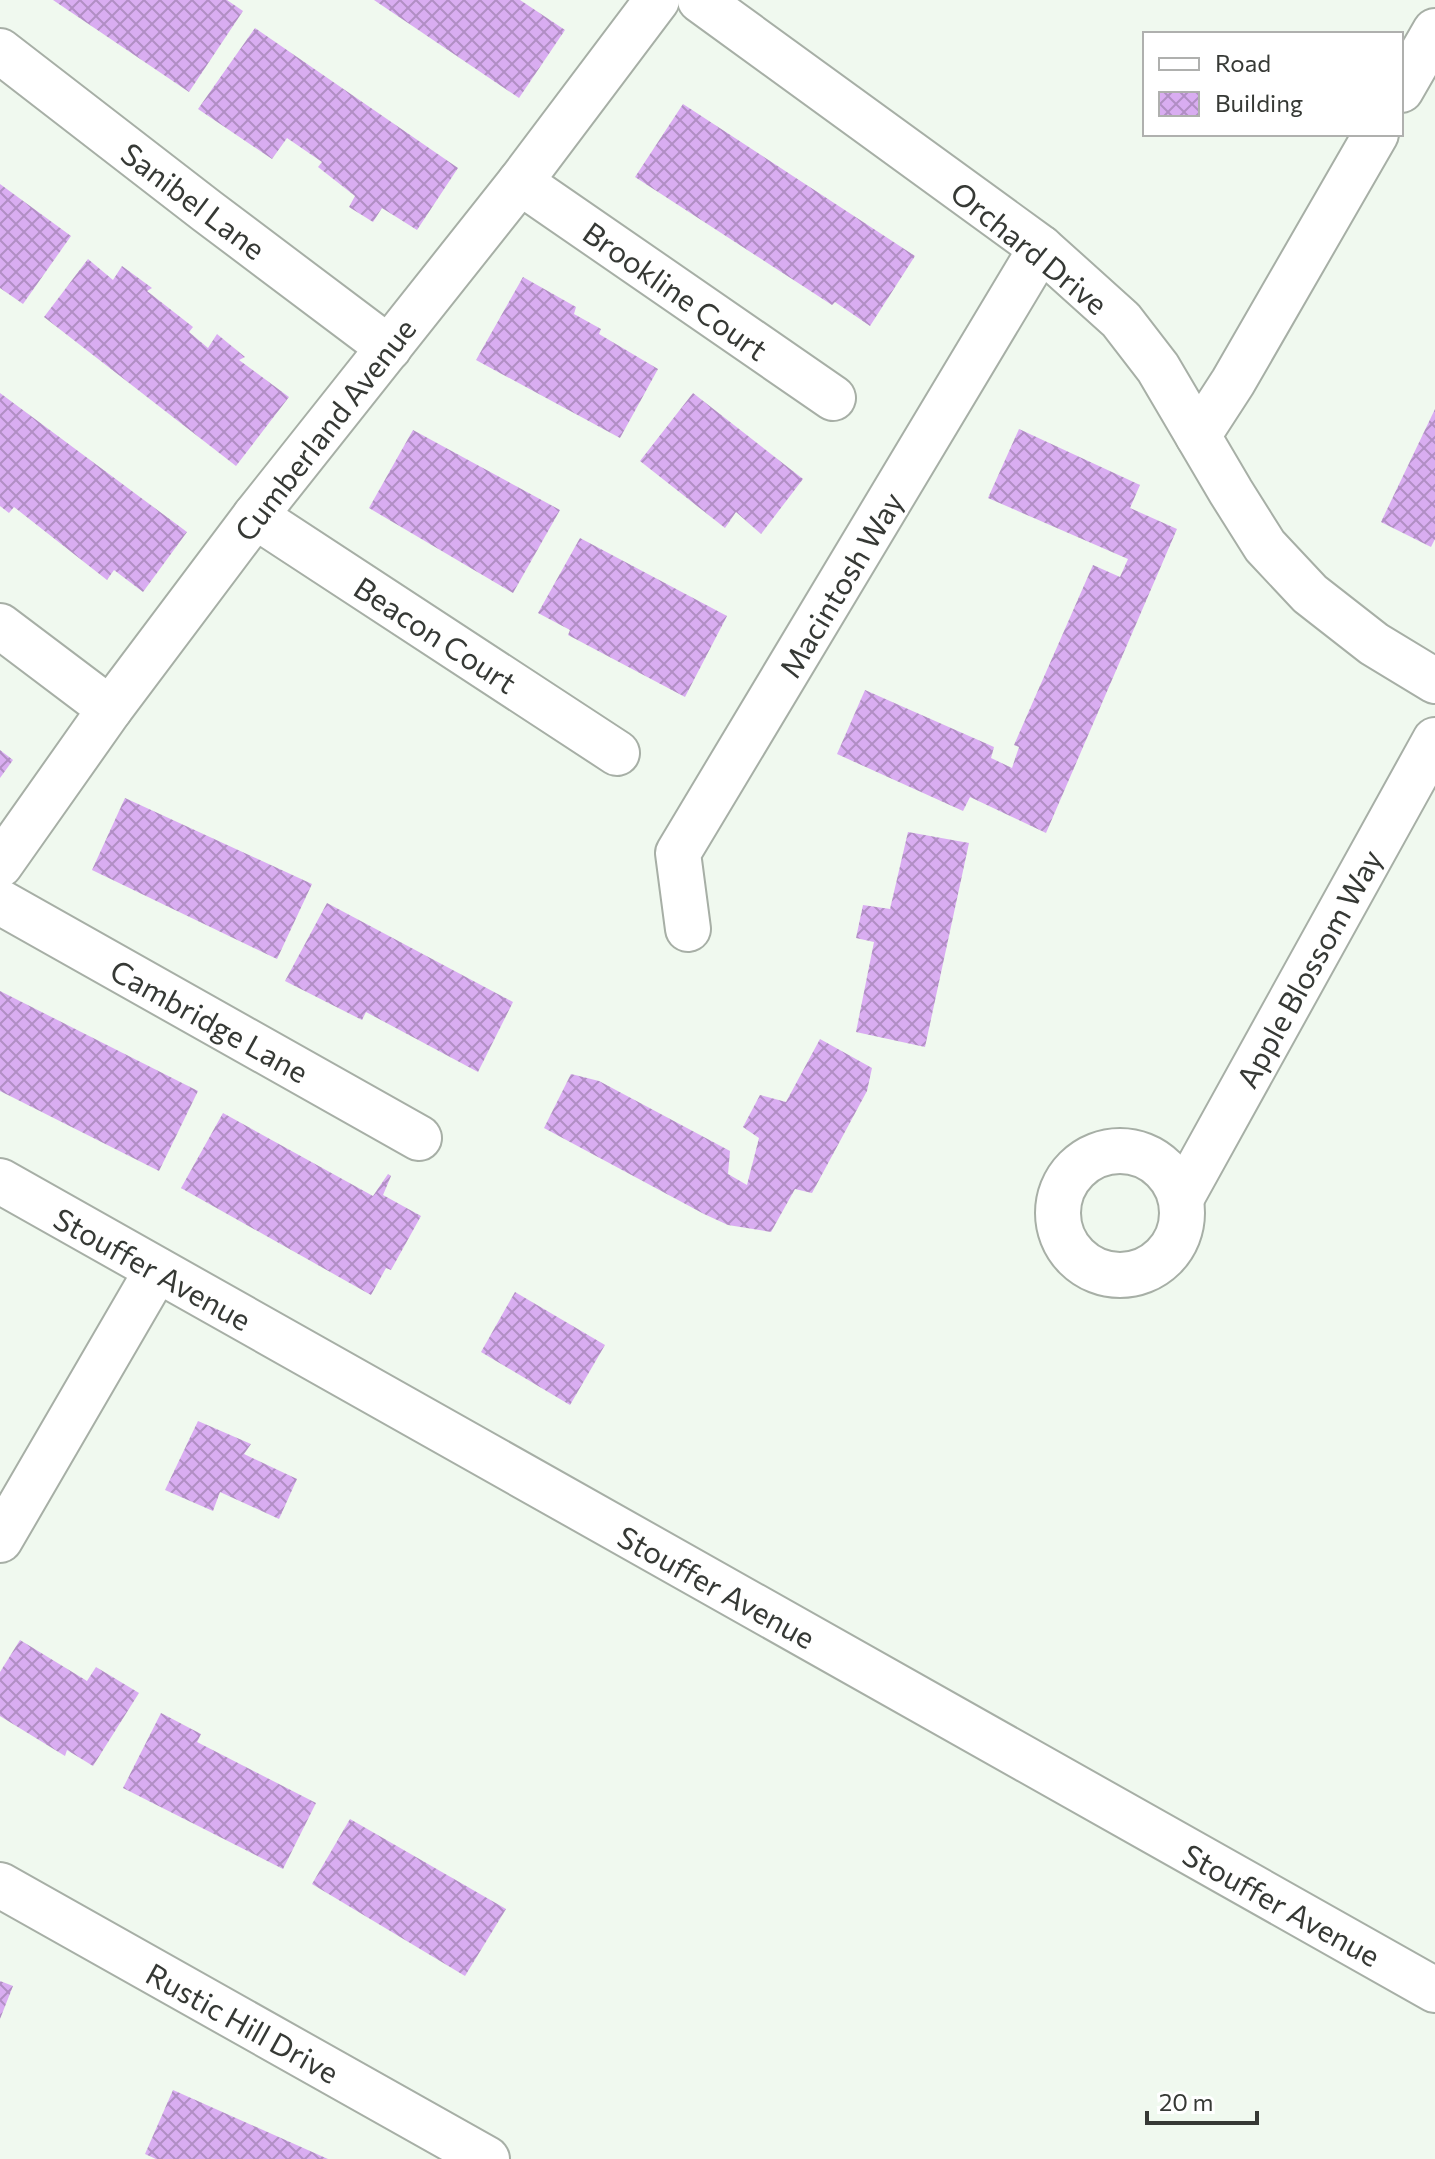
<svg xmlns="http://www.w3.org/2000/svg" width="1435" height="2159" font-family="Commissioner,sans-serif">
	<defs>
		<pattern id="building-cross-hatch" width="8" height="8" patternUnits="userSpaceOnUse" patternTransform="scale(2)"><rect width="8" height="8" fill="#d9adf1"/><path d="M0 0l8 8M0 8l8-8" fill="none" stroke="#b18ec4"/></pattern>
	</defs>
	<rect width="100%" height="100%" fill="#f0f9ef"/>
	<g fill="url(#building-cross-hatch)">
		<polygon points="53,0 227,0 243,11 189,92"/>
		<polygon points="374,0 520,0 565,30 519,98"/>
		<polygon points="255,28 458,168 417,230 382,208 373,222 349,207 355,196 318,167 322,162 287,138 272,159 198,109"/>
		<polygon points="683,104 915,256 870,326 835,302 832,305 635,177"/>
		<polygon points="0,184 71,236 23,304 0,288"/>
		<polygon points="88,259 113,280 122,266 152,288 147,291 193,327 189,332 208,348 217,334 245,357 239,360 289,397 236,466 44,317"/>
		<polygon points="523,277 576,307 574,314 601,329 599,334 658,369 620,438 476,360"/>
		<polygon points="0,393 187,532 143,592 114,570 107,580 14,507 9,513 0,506"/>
		<polygon points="693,393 803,479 761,534 736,512 725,528 640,461"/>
		<polygon points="1435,409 1435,539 1431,547 1381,522"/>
		<polygon points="1019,429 1140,485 1130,508 1177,529 1046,833 970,797 963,811 837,754 865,690 994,747 991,758 1012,768 1019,747 1014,745 1093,565 1120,577 1128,559 988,498"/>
		<polygon points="413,430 560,510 513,593 369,508"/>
		<polygon points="580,538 727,616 685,697 568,635 570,630 538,613"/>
		<polygon points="0,750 13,760 0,778"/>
		<polygon points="125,798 312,884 277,959 92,870"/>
		<polygon points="908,832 969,843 925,1047 856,1032 874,942 856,938 863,905 890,909"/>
		<polygon points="327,903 513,1002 478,1072 366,1012 362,1020 285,981"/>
		<polygon points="0,991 198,1091 159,1171 0,1091"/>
		<polygon points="820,1039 872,1068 867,1091 812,1193 795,1189 771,1232 728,1225 704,1214 544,1128 571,1074 599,1081 730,1151 728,1174 747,1185 759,1138 743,1127 760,1095 786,1102"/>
		<polygon points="223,1113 373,1196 388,1174 391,1176 383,1195 421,1216 391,1270 386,1268 371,1295 181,1188"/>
		<polygon points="515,1292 605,1345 570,1405 481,1352"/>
		<polygon points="198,1421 251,1444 244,1454 297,1479 279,1519 220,1492 213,1511 165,1490"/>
		<polygon points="20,1640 87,1681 96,1667 139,1693 93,1766 67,1750 65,1756 0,1716 0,1672"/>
		<polygon points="161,1713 201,1734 197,1742 316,1803 283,1869 123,1788"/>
		<polygon points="350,1819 506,1909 465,1976 312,1884"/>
		<polygon points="0,1981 13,1986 0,2019"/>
		<polygon points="173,2090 328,2159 156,2159 145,2154"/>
	</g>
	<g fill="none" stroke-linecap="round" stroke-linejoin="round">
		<defs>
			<g id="minor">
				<polyline points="700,0 1041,248 1121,320 1158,368 1231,492 1265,546 1310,594 1374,644 1435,681"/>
				<polyline points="0,51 207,211 389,348"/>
				<polyline points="1401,90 1435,31"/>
				<polyline points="520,182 833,398"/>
				<polyline points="1198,436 1233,382 1376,134"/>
				<polyline points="255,516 617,753"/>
				<polyline points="0,626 110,709"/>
				<polyline points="0,865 110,709 255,516 520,182 657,0"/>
				<polyline points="0,902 419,1138"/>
				<polyline points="688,929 678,853 1041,248"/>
				<circle cx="1120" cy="1213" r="62"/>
				<polyline points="1182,1197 1435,740"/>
				<polyline points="0,1540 157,1270"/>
				<polyline points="0,1885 487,2159"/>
			</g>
			<polyline id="tertiary" points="0,1181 1435,1990"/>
		</defs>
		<use href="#minor" stroke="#a7afa6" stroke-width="48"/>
		<use href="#tertiary" stroke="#a7afa6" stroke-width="48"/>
		<use href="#minor" stroke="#fff" stroke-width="44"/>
		<use href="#tertiary" stroke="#fff" stroke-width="44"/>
	</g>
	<g text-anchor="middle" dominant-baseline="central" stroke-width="6" stroke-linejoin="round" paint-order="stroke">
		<g font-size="30" fill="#363935" stroke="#fff">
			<text transform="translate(194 200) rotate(37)">Sanibel Lane</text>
			<text transform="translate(1030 247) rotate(39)">Orchard Drive</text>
			<text transform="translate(676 290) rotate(35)">Brookline Court</text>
			<text transform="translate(324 429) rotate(-52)">Cumberland Avenue</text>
			<text transform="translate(840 584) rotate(-59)">Macintosh Way</text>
			<text transform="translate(436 634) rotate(33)">Beacon Court</text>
			<text transform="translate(1308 968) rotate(-61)">Apple Blossom Way</text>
			<text transform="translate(210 1020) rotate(29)">Cambridge Lane</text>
			<text transform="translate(153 1268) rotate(29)">Stouffer Avenue</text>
			<text transform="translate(717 1586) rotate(29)">Stouffer Avenue</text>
			<text transform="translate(1282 1904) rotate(29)">Stouffer Avenue</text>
			<text transform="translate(243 2022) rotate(29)">Rustic Hill Drive</text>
		</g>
	</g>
	<rect x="1143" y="32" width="260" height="104" fill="#ffffff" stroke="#afb0ae" stroke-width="2"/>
	<rect x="1159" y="58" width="40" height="12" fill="#ffffff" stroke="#afb0ae" stroke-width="2"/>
	<text x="1215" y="72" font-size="24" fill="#363935">Road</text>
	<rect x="1159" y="92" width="40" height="24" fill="url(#building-cross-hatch)" stroke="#afb0ae" stroke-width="2"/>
	<text x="1215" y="112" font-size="24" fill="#363935">Building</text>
	<path d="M1147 2111v12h110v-12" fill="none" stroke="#363935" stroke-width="4"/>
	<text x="1159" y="2111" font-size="24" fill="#363935" stroke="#ffffff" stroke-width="6" paint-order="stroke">20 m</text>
</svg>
